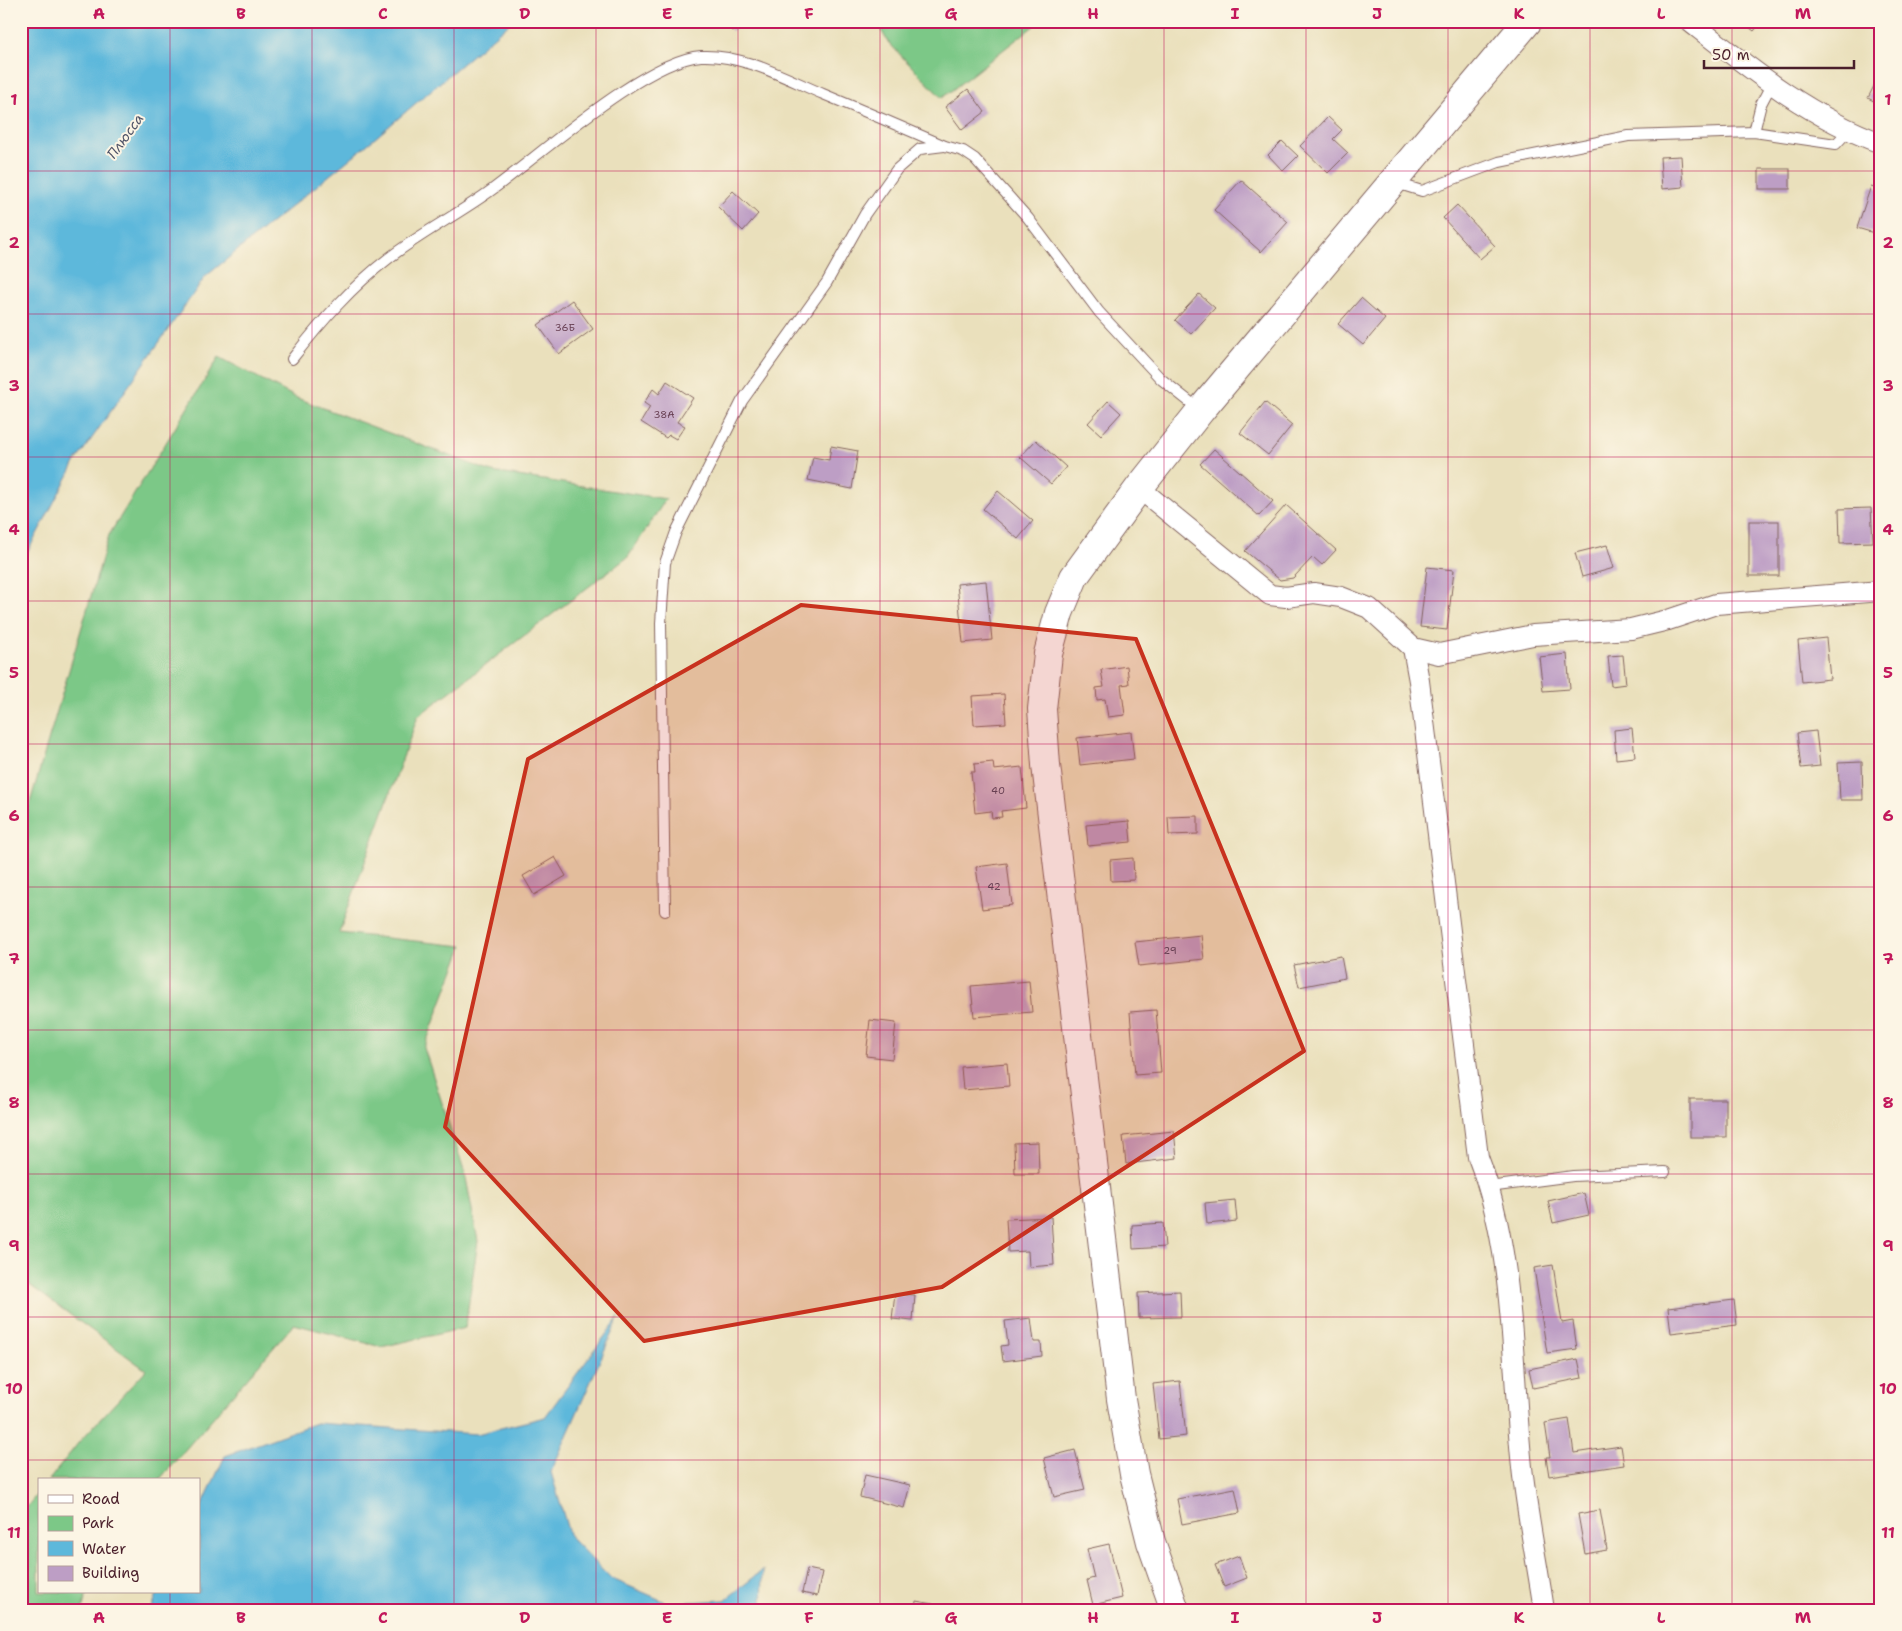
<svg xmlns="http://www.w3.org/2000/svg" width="1902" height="1631" font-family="'Shantell Sans',sans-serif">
	<rect width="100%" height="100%" fill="#fcf5e5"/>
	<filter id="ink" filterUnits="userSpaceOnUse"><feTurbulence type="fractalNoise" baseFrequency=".02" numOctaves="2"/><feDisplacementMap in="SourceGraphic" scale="10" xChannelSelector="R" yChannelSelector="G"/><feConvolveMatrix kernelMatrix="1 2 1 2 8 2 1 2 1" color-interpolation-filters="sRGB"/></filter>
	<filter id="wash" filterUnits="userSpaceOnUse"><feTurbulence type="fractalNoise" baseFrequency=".0096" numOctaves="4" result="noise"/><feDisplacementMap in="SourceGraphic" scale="20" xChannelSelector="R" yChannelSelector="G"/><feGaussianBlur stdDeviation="1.12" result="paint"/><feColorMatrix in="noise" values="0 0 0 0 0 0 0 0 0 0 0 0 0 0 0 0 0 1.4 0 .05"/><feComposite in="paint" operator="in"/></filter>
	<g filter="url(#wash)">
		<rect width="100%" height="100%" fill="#eae0bc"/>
		<g fill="#7cc887" stroke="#637459">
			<polygon points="876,21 1040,21 942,98 888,42"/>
			<polygon points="219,357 297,398 492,472 666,499 628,557 418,716 339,933 463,946 424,1048 465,1173 478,1241 465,1328 381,1347 294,1324 159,1480 49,1480 79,1442 146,1370 28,1284 21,1272 21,833 109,535"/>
			<polygon points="39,1492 39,1592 87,1592 82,1610 21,1610 21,1514"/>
		</g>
		<g fill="#5db8db" stroke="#546c83">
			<polygon points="21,21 512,21 374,139 205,277 76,461 21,564"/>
			<polygon points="619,1317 551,1472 570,1537 610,1578 668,1603 725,1600 763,1570 762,1610 151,1610 158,1592 199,1592 199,1512 225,1456 316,1423 477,1434 545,1417"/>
		</g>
		<g id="blocks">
			<g fill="#bd9ec5">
				<polygon points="725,21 744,21 732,31"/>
				<polygon points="1741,21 1762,21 1754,31"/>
				<polygon points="1878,78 1881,80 1881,105 1868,98"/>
				<polygon points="968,89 985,112 962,130 945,107"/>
				<polygon points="1328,117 1342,130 1333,139 1348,153 1328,173 1300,146"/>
				<polygon points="1282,141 1298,156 1283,171 1268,155"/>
				<polygon points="1681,156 1683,187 1662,189 1660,157"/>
				<rect x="1759" y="169" width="31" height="20"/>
				<polygon points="1241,180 1288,222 1261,252 1214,210"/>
				<polygon points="1871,186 1881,189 1881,235 1857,228"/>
				<polygon points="733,191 758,214 743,231 718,207"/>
				<polygon points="1457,205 1495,246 1480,259 1443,218"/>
				<polygon points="1199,294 1215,308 1191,334 1175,320"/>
				<polygon points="1361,298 1385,319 1363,345 1338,324"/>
				<polygon points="572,300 593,329 559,354 538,325"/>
				<polygon points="667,381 693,398 677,422 685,426 676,439 669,435 666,438 641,422 650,407 644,403 653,389 659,394"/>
				<polygon points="1108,401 1121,413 1101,435 1088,423"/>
				<polygon points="1265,402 1292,425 1268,455 1240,433"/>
				<polygon points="1036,440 1066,467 1051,484 1020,457"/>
				<polygon points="831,446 858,451 852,489 808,480 813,457 829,460"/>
				<polygon points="1214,449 1273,501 1259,516 1200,464"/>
				<polygon points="998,491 1033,521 1018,539 983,509"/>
				<polygon points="1286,505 1336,550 1322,565 1313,557 1293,578 1280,580 1245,551"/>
				<polygon points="1871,508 1873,542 1840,543 1839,509"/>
				<rect x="1749" y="521" width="30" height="55"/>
				<polygon points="1607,545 1614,568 1582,577 1575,553"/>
				<polygon points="1427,567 1454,570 1447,630 1420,627"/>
				<polygon points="986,581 992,640 963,643 957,584"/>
				<polygon points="1826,638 1830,679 1802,682 1798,641"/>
				<polygon points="1567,654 1570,689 1543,691 1539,657"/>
				<polygon points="1623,655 1626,684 1611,686 1608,656"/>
				<polygon points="1127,666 1129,684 1121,685 1125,715 1108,717 1105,699 1097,700 1096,688 1104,687 1101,670"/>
				<polygon points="1004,694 1006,723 974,725 972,696"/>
				<polygon points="1632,728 1635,757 1616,759 1614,730"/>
				<polygon points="1816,731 1820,766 1801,768 1797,733"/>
				<polygon points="1131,732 1134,759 1080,765 1077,738"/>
				<rect x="1877" y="745" width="4" height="28"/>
				<polygon points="993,762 994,770 1022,767 1026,808 1001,811 1002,817 992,818 991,811 975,813 971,772 975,772 974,764"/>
				<polygon points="1862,762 1863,800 1840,800 1838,763"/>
				<polygon points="1198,816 1198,834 1169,835 1168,817"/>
				<polygon points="1129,821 1131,842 1088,846 1086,825"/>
				<polygon points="555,857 566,876 534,895 523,876"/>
				<polygon points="1133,858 1134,880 1111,881 1110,860"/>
				<polygon points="1007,863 1012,905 982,909 976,867"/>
				<polygon points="1201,935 1204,959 1139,966 1135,942"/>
				<polygon points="1341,956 1345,978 1299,987 1294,965"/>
				<polygon points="1029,981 1032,1012 974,1017 971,986"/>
				<polygon points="1156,1010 1161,1073 1135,1075 1130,1012"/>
				<polygon points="870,1020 896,1023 892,1059 866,1056"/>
				<polygon points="1007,1063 1009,1086 963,1090 961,1067"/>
				<rect x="1690" y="1099" width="36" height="38"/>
				<polygon points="1174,1131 1177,1158 1126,1164 1123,1136"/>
				<polygon points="1038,1142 1039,1174 1015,1174 1014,1143"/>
				<polygon points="1584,1193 1589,1215 1553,1223 1548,1201"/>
				<polygon points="1235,1200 1237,1221 1207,1224 1205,1203"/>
				<polygon points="1051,1217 1054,1265 1029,1267 1028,1251 1008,1252 1006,1219"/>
				<polygon points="1163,1223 1165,1247 1133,1249 1132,1225"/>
				<polygon points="1553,1265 1562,1323 1573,1321 1577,1349 1547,1353 1534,1268"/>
				<polygon points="1180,1291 1181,1317 1139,1318 1138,1293"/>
				<polygon points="895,1294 915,1295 913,1321 892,1319"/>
				<polygon points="1734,1300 1737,1325 1671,1333 1668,1308"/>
				<polygon points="1031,1318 1034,1342 1041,1342 1042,1356 1003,1361 1001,1346 1008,1345 1005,1321"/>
				<polygon points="1578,1359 1582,1378 1533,1388 1529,1369"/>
				<polygon points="1180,1381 1186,1436 1159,1439 1153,1384"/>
				<polygon points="1569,1419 1574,1453 1621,1446 1624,1465 1549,1476 1546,1457 1550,1457 1545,1423"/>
				<polygon points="1075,1450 1085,1490 1054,1497 1044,1458"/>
				<polygon points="865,1475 910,1485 904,1508 860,1497"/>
				<polygon points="1235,1488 1240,1513 1182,1524 1177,1499"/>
				<polygon points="1600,1510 1607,1550 1585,1554 1578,1514"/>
				<polygon points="1109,1544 1122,1598 1093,1605 1087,1580 1094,1578 1087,1549"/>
				<polygon points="1239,1556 1247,1578 1224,1587 1215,1565"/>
				<polygon points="807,1569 822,1572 817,1596 802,1593"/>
				<polygon points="916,1601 933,1604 932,1610 915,1610"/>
			</g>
		</g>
	</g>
	<g filter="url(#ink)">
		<use href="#blocks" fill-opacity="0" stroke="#82635e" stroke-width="1"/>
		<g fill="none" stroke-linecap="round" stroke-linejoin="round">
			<defs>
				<g id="lane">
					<polyline points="1754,132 1761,104 1771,85"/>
					<polyline points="1396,183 1422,191 1499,162 1628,136 1754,132 1836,144 1848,131"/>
					<path d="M292,359C321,322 351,287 389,258C421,233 459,214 493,189C540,155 645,60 701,56C743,54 785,78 823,94C864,111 904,128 945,146L963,151L975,159L1028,218L1099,312L1161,379L1200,410"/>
					<polyline points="665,911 661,623 665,563 676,532 742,401 827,282 865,214 897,169 920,149 944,146"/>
					<polyline points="1881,1088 1881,1126"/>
					<polyline points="1489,1187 1573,1176 1665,1172"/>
				</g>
				<g id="street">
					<path d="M1689,21C1749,68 1809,117 1881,143"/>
					<path d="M1139,488L1270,595L1286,597L1314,593L1341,597L1369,608L1413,648L1419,681L1478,1157C1516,1255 1511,1364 1522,1467C1527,1515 1537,1562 1544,1610"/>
					<polyline points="1413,648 1439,654 1533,635 1631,629 1668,620 1716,604 1881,591"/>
				</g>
				<polyline id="secondary" points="1175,1610 1151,1542 1134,1474 1121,1399 1046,765 1042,709 1048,654 1059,613 1074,577 1139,488 1201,410 1528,21"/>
			</defs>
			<use href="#lane" stroke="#82635e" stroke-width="12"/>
			<use href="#street" stroke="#82635e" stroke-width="22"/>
			<use href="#secondary" stroke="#82635e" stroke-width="30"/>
			<use href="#lane" stroke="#fff" stroke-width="10"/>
			<use href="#street" stroke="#fff" stroke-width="20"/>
			<use href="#secondary" stroke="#fff" stroke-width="28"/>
		</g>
	</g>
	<path fill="#c8321e" fill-opacity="0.2" stroke="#c8321e" stroke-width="4" stroke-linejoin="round" d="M801,605L1136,639L1304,1051L942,1287L644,1341L445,1127L528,759Z"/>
	<path fill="none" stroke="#c2185b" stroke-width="1" stroke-opacity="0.55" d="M170,21V1480M312,21V1610M454,21V1610M596,21V1610M738,21V1610M880,21V1610M1022,21V1610M1164,21V1610M1306,21V1610M1448,21V1610M1590,21V1610M1732,21V1610M21,171H1881M21,314H1881M21,457H1881M21,601H1881M21,744H1881M21,887H1881M21,1030H1881M21,1174H1881M21,1317H1881M21,1460H1881M170,1592V1610"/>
	<g text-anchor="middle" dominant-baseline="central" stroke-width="4" stroke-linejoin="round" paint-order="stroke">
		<g font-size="10" fill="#673f52">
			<text x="565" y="327">36Б</text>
			<text x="664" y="414">38А</text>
			<text x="998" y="790">40</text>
			<text x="994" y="886">42</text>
			<text x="1170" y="950">29</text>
		</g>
		<g font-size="14" font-style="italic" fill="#515569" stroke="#fcf5e5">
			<text transform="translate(125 136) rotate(-54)">Плюсса</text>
		</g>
	</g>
	<rect width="1902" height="1631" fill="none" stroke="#fcf5e5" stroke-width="55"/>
	<rect x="38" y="1478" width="162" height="115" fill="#fcf5e5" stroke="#b59f9b"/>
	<rect x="48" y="1495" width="25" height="8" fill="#ffffff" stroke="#b59f9b"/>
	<text x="82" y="1504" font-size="15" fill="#4a1f2b">Road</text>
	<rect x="48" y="1516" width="25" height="15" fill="#7cc887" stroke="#b59f9b"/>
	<text x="82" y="1528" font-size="15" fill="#4a1f2b">Park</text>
	<rect x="48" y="1541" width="25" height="15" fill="#5db8db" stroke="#b59f9b"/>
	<text x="82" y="1554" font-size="15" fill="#4a1f2b">Water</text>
	<rect x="48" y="1566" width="25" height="15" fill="#bd9ec5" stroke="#b59f9b"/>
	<text x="82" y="1578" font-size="15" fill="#4a1f2b">Building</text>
	<path d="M1704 60v8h150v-8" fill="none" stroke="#4a1f2b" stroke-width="2.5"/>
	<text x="1712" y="60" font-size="15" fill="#4a1f2b" stroke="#fcf5e5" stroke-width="4" paint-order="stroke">50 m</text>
	<rect x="28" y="28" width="1846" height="1576" fill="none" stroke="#c2185b" stroke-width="2"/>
	<g font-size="16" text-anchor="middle" font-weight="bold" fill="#c2185b">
		<text x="99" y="19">A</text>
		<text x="241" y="19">B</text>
		<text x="383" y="19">C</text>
		<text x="525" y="19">D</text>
		<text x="667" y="19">E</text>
		<text x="809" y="19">F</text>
		<text x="951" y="19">G</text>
		<text x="1093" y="19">H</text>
		<text x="1235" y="19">I</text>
		<text x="1377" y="19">J</text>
		<text x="1519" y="19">K</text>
		<text x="1661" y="19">L</text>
		<text x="1803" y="19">M</text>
		<text x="14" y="105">1</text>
		<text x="1888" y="105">1</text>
		<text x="14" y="248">2</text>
		<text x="1888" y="248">2</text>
		<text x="14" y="391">3</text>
		<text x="1888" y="391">3</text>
		<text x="14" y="535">4</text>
		<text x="1888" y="535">4</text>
		<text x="14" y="678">5</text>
		<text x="1888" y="678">5</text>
		<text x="14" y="821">6</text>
		<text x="1888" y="821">6</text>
		<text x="14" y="964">7</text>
		<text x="1888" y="964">7</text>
		<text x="14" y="1108">8</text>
		<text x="1888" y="1108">8</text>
		<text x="14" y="1251">9</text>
		<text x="1888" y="1251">9</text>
		<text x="14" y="1394">10</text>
		<text x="1888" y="1394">10</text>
		<text x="14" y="1538">11</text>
		<text x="1888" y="1538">11</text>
		<text x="99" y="1623">A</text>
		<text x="241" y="1623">B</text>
		<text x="383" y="1623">C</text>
		<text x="525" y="1623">D</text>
		<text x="667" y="1623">E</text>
		<text x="809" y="1623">F</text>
		<text x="951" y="1623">G</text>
		<text x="1093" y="1623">H</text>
		<text x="1235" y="1623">I</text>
		<text x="1377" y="1623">J</text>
		<text x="1519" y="1623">K</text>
		<text x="1661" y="1623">L</text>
		<text x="1803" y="1623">M</text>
	</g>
</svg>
